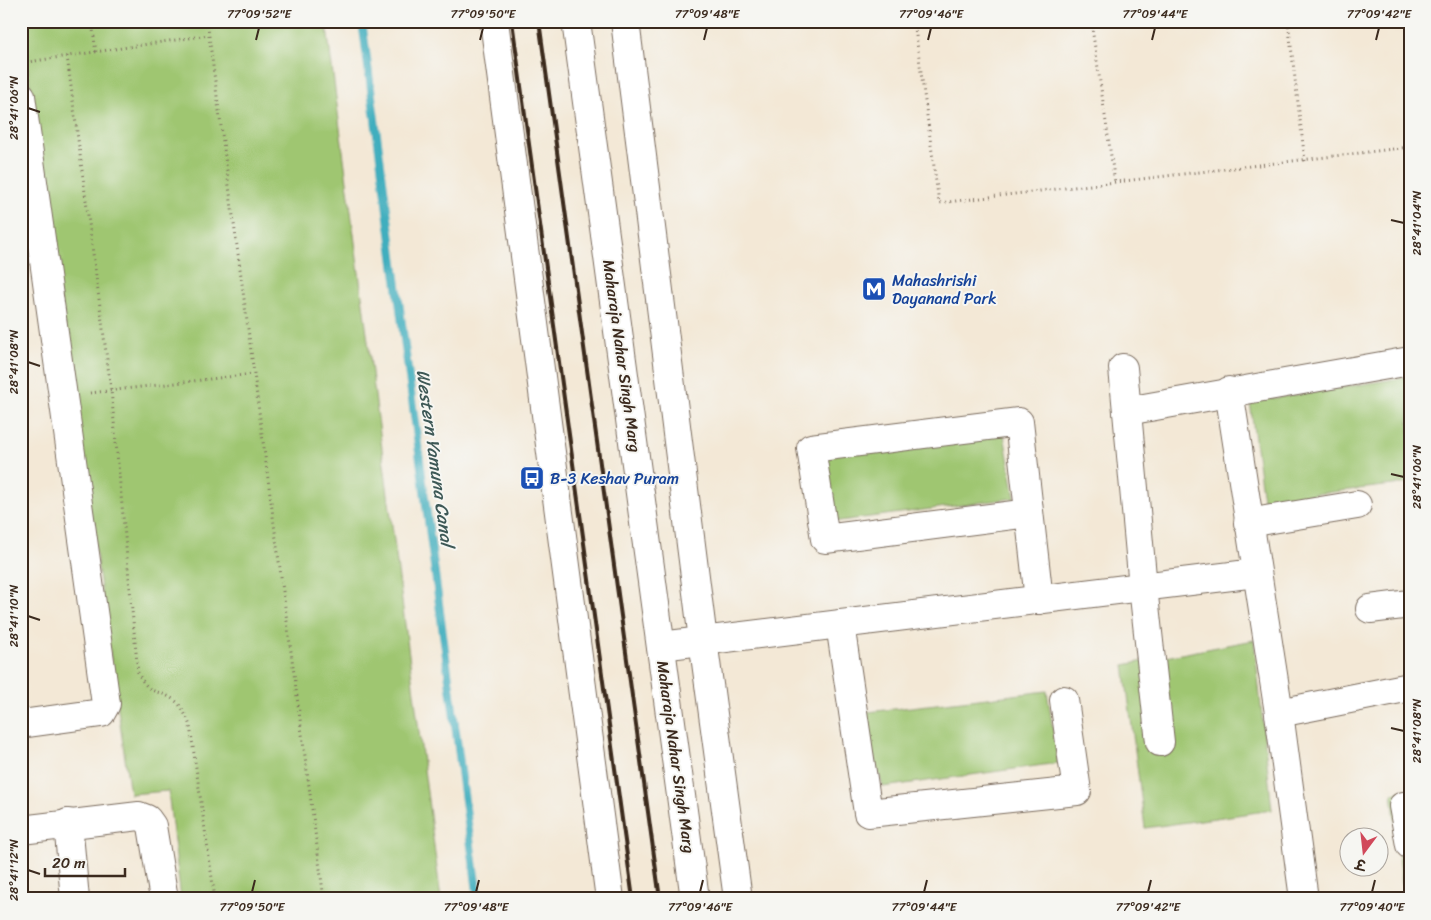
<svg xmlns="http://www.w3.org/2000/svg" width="1431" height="920" font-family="Sriracha,'Playpen Sans Deva',sans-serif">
	<rect width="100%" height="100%" fill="#f6f6f2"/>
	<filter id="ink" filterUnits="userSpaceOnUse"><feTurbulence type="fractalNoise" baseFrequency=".02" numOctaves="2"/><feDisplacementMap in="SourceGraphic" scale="10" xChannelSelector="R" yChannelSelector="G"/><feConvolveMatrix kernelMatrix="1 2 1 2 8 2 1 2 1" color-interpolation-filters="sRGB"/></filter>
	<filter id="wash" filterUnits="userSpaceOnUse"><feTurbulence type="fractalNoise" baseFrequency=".0096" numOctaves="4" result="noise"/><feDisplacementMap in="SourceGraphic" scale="20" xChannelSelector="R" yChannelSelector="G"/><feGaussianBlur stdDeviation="1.12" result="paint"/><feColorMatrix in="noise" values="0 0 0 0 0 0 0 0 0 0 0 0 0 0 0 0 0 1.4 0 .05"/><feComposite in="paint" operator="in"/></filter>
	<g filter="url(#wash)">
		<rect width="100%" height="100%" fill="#f3e8d6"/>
		<g fill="#9fc671" stroke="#6d7848">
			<polygon points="21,21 326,21 441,899 181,899 168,791 130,794"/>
			<polygon points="1408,377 1410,483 1263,500 1250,402"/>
			<polygon points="1001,417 1015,498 824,523 801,443"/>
			<polygon points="1254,640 1272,810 1145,828 1124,665"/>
			<polygon points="1047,691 1058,763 883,787 860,713"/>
			<polygon points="1410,790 1410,899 1404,899 1392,793"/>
		</g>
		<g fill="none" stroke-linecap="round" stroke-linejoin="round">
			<polyline stroke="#41aebe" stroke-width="8" points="362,21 478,899"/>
		</g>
	</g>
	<g filter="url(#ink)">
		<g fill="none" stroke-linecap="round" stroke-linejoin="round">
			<defs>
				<g id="minor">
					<polyline points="625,21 703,640 738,899"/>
					<polyline points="21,96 106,704 101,713 21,724"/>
					<polyline points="1123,368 1143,587 1160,742"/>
					<polyline points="1229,391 1279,713 1304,899"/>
					<polyline points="1127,411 1410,361"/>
					<polyline points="1029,513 825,539 811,448 1019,422 1039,600"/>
					<polyline points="1248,523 1357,505"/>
					<polyline points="1370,609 1410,604"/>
					<polyline points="840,624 868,813 1077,791 1064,700"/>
					<polyline points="661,646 1256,573"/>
					<polyline points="1279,713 1410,687"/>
					<polyline points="1410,805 1403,806 1410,845"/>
					<polyline points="68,823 75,899"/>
					<polyline points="21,830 139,816 147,819 152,826 164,899"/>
				</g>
				<g id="major">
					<polyline points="494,21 610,899"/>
					<polyline points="576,21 695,899"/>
				</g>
			</defs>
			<use href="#minor" stroke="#7b6c5e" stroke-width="30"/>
			<use href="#major" stroke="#7b6c5e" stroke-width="30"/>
			<g stroke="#7b6c5e" stroke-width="3" stroke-dasharray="1 4" stroke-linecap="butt">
				<polyline points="92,21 96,53"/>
				<polyline points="207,21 324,899"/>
				<polyline points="914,21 939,203 1410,147"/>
				<polyline points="1091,21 1115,183"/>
				<polyline points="1288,21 1305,161"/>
				<path d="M67,56L111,390L138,673C151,698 156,687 174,700C182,705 187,718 190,726L215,899"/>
				<polyline points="21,63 209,35"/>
				<polyline points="90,393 253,374"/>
			</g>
			<use href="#minor" stroke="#fff" stroke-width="28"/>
			<use href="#major" stroke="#fff" stroke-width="28"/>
			<g stroke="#3b2a1e" stroke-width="4">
				<polyline points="512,21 633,899"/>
				<polyline points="539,21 660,899"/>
			</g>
		</g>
	</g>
	<path fill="none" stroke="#3b2a1e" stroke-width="2" d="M256,40L259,28M480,40L483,28M704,40L707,28M928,40L931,28M1152,40L1155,28M1376,40L1379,28M28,108L40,112M1391,220L1404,223M28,362L40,366M1391,474L1404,477M28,616L40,620M1391,728L1404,731M28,870L40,874M252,892L255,880M476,892L479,880M700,892L703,880M924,892L927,880M1148,892L1151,880M1372,892L1375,880"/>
	<defs>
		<symbol id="metro-square" viewBox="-11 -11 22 22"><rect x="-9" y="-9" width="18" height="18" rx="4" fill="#1a4fb4" stroke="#f6f6f2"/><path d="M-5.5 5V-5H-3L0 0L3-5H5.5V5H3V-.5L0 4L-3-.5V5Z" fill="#fff"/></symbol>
		<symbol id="bus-square" viewBox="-11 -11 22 22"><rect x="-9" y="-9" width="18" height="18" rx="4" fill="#1a4fb4" stroke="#f6f6f2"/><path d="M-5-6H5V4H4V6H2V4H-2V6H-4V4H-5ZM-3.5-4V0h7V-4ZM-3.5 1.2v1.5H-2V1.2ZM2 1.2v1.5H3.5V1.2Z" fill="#fff"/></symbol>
	</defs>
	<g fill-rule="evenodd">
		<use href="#metro-square" x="860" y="275" width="28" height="28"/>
		<use href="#bus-square" x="518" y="464" width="28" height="28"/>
	</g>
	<g text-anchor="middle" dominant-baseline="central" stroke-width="4" stroke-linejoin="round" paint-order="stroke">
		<g font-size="16" fill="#164399" stroke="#f6f6f2" text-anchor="start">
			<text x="892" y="280">Mahashrishi<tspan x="892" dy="18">Dayanand Park</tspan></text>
			<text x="550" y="478">B-3 Keshav Puram</text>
		</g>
		<g font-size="16" fill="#3b2a1e" stroke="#f6f6f2">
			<text transform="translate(622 356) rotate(82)">Maharaja Nahar Singh Marg</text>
			<text transform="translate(676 757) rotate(82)">Maharaja Nahar Singh Marg</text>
		</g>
		<g font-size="18" font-style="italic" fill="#3d5856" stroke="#f6f6f2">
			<text transform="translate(435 458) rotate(82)">Western Yamuna Canal</text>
		</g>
	</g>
	<rect width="1431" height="920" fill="none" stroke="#f6f6f2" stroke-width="55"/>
	<g transform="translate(1364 852) rotate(195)"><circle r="24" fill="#f6f6f2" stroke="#aba49d"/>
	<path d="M0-4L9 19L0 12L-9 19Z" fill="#d1495b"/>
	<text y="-8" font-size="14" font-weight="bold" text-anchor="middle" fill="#3b2a1e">उ</text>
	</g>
	<path d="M45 868v8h80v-8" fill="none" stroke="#3b2a1e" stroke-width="2.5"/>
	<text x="52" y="868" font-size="15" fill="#3b2a1e" stroke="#f6f6f2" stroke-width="4" paint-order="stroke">20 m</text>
	<rect x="28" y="28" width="1376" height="864" fill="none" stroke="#3b2a1e" stroke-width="2"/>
	<g font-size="12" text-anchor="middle" fill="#3b2a1e">
		<text x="259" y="18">77°09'52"E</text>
		<text x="483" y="18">77°09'50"E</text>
		<text x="707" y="18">77°09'48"E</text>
		<text x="931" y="18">77°09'46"E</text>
		<text x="1155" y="18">77°09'44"E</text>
		<text x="1379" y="18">77°09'42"E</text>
		<text transform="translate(14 108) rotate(-90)" y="4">28°41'06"N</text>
		<text transform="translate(1417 223) rotate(-90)" y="4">28°41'04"N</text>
		<text transform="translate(14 362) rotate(-90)" y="4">28°41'08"N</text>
		<text transform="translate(1417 477) rotate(-90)" y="4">28°41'06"N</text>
		<text transform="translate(14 616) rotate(-90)" y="4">28°41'10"N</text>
		<text transform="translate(1417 731) rotate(-90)" y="4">28°41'08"N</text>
		<text transform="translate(14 870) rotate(-90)" y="4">28°41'12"N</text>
		<text x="252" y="911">77°09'50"E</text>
		<text x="476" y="911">77°09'48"E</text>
		<text x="700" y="911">77°09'46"E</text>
		<text x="924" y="911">77°09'44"E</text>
		<text x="1148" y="911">77°09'42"E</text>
		<text x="1372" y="911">77°09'40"E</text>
	</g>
</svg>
